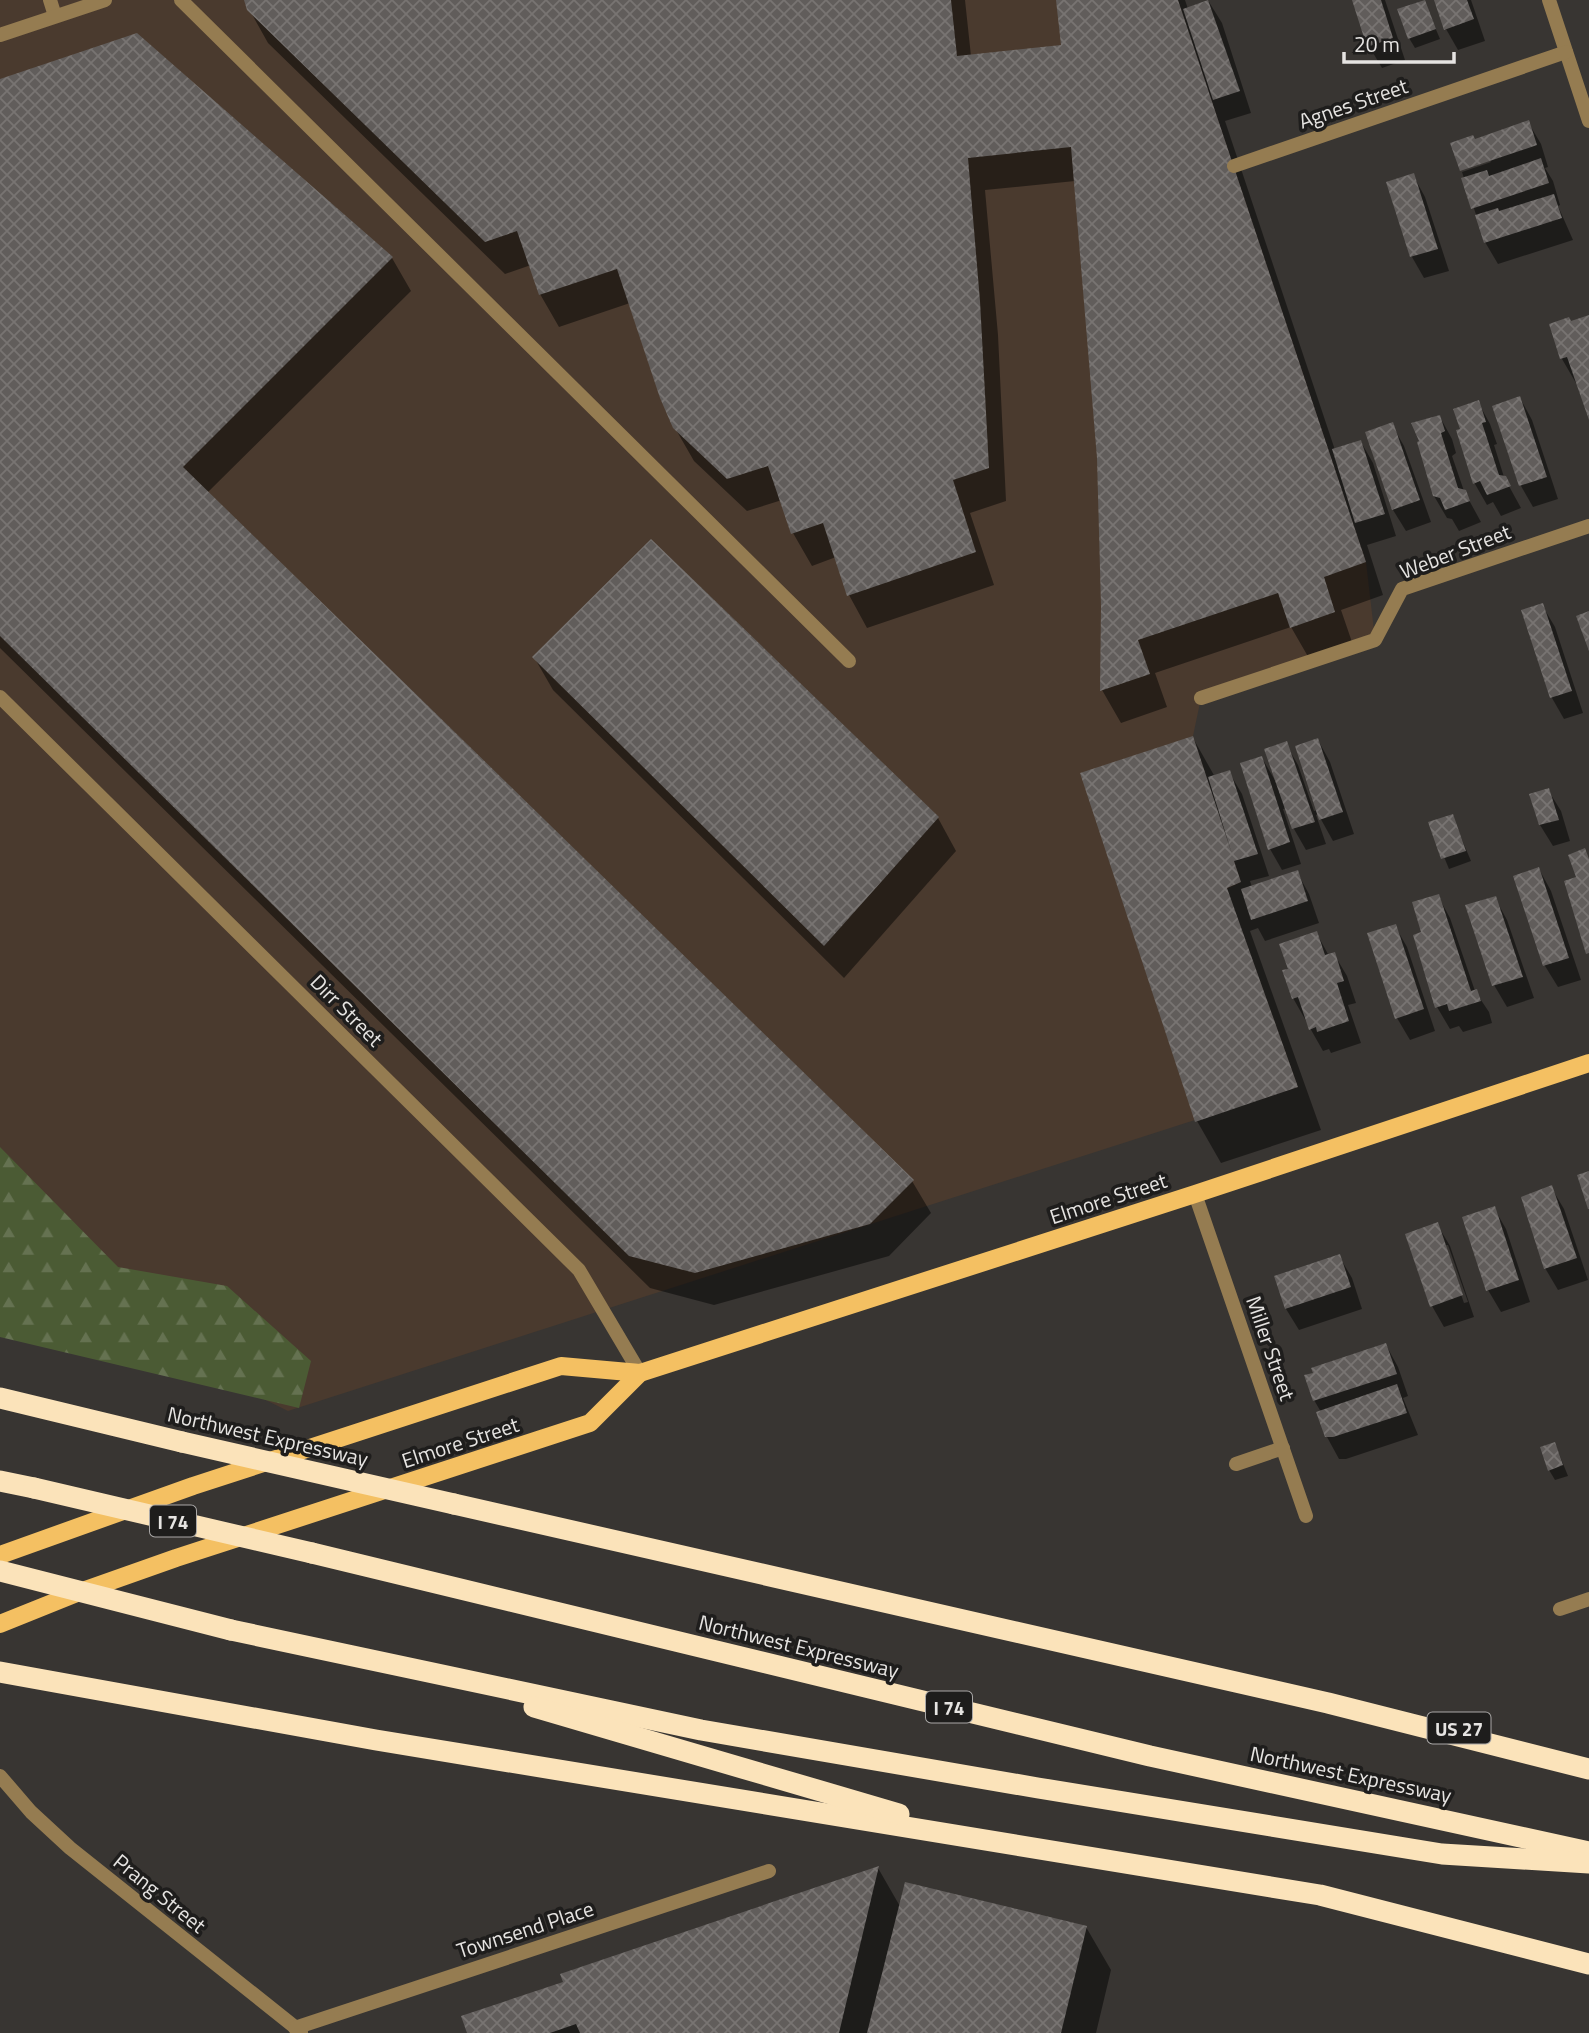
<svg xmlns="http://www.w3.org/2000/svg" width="1589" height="2033" font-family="'Titillium Web',sans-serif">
	<defs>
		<pattern id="forest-firs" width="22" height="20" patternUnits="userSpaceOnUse" patternTransform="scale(1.75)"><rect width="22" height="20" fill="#4b5b34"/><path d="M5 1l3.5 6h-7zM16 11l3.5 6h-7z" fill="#657251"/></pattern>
		<pattern id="building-cross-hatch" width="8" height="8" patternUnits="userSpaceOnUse" patternTransform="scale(1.75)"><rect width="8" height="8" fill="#615d5b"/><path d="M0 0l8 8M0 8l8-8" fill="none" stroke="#787472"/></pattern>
	</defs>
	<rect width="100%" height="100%" fill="#383532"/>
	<polygon fill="#4a3a2e" points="0,0 1178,0 1366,562 1375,639 1201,698 1193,736 1241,882 1227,889 1298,1087 288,1411 0,1270"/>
	<polygon fill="url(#forest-firs)" points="0,1147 118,1267 227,1286 311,1361 299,1408 0,1337"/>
	<g fill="#0007" fill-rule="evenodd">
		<polygon points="249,0 965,0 971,56 1063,46 1058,0 1185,0 1188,9 1209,2 1222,23 1251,113 1225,121 1335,450 1361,442 1373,463 1396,536 1367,545 1383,595 1341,610 1353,645 1310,660 1291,627 1155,673 1167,707 1121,723 1102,690 1103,606 1099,458 1075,181 985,190 998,335 1006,501 970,513 994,585 867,628 849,595 836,557 812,566 793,533 782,500 747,511 694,461 675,428 630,303 559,327 540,294 531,265 505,274 268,43 249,9"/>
		<polygon points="1353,0 1385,0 1405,60 1382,68 1369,46"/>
		<polygon points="1436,0 1471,0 1485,41 1458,50 1446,29"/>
		<polygon points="1424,1 1440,39 1415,48 1409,38"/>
		<polygon points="137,34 392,258 411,291 207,493 912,1181 931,1213 889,1256 714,1305 650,1288 0,648 0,81"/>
		<polygon points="1528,122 1541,144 1548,167 1545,168 1553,181 1560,205 1558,206 1573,240 1498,264 1485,242 1462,172 1491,162 1475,141"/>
		<polygon points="1413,175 1425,197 1449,271 1424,278 1412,257 1388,183"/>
		<polygon points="1589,317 1589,415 1580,390 1562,359 1551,325 1570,323"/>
		<polygon points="1520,398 1532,420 1558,499 1533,507 1521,486 1495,407"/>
		<polygon points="1478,402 1490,424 1497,444 1494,445 1504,477 1521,508 1501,516 1493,502 1487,505 1475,484 1458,431 1462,430"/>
		<polygon points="1440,417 1452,439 1456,453 1452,456 1464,491 1481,522 1459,531 1452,519 1447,518 1434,496"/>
		<polygon points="1392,425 1404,446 1431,522 1406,531 1393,510 1367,433"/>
		<polygon points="1542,605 1555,627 1583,713 1564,719 1552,698 1524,611"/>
		<polygon points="534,657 938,818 956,851 844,978 553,690"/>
		<polygon points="1193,738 1215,777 1229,772 1242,794 1269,876 1250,881 1252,887 1297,872 1309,894 1319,923 1265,941 1258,928 1250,931 1321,1130 1221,1163 1197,1121"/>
		<polygon points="1318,740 1330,762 1354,834 1333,841 1318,814 1316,815 1326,844 1306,850 1294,829 1287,808 1283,809 1301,864 1282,870 1270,849 1262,758 1276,782 1286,744 1298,765 1314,811 1317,810"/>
		<polygon points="1548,790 1561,811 1570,841 1553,846 1540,825 1531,795"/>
		<polygon points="1452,816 1471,861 1449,869 1430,823"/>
		<polygon points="1539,869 1551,891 1581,980 1558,987 1545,966 1516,877"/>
		<polygon points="1438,896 1450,918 1475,991 1489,1012 1492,1023 1463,1032 1459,1026 1450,1029 1437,1007 1423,933"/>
		<polygon points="1495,898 1507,920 1534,998 1507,1007 1494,985"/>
		<polygon points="1395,926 1407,947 1435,1031 1410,1040 1397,1018"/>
		<polygon points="1317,934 1329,956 1334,954 1347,976 1356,1003 1348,1005 1361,1043 1331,1053 1329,1049 1323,1051 1293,998 1290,970"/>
		<polygon points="1551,1187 1564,1209 1588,1280 1558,1290 1545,1268"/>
		<polygon points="1494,1208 1506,1229 1530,1302 1501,1312 1488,1290"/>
		<path d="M1437,1224L1450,1246L1474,1317L1444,1327L1432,1306ZM1444,1245H1448L1468,1302L1464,1303Z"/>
		<polygon points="1339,1256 1352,1278 1362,1309 1299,1330 1286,1309 1276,1277"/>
		<polygon points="1386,1345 1398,1367 1408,1396 1403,1398 1418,1435 1346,1459 1339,1459 1327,1437 1321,1412 1314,1400"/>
		<polygon points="1555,1444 1568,1476 1555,1480 1549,1470"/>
		<polygon points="878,1868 901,1908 1086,1927 1111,1970 1096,2033 469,2033 565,1983"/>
	</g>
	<g fill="url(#building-cross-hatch)">
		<polygon points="244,0 951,0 957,56 1061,45 1056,0 1178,0 1366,562 1324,577 1335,612 1290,628 1278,593 1138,640 1150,674 1100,691 1101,606 1097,458 1071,147 968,158 980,301 989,468 953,480 976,552 847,596 823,523 791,534 768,466 727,479 673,428 660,398 617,269 539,295 517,231 485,242 247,10"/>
		<polygon points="1208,0 1240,91 1213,100 1183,9"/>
		<polygon points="1352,0 1381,0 1393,38 1367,47"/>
		<polygon points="1425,0 1436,29 1408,39 1397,9"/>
		<polygon points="1434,0 1467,0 1474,19 1444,30"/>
		<polygon points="137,33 393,257 183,467 914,1180 870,1224 695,1273 629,1256 0,636 0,79"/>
		<polygon points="1529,120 1537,145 1460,171 1450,143 1473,135 1475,139"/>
		<polygon points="1541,158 1549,183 1471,209 1461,178 1487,170 1489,176"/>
		<polygon points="1414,173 1438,249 1410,257 1386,182"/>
		<polygon points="1554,194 1562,218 1484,243 1475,215 1498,208 1499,211"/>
		<polygon points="1589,315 1589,420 1567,357 1560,359 1549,324 1569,317 1571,321"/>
		<polygon points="1520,396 1547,477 1519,486 1492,406"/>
		<polygon points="1479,400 1486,422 1482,423 1499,475 1506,476 1511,486 1487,495 1480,481 1473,484 1456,430 1460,429 1453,409"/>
		<polygon points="1440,415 1445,431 1441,433 1458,488 1466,490 1470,501 1445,510 1440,498 1433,496 1417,442 1419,441 1411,423"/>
		<polygon points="1393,422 1420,500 1392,510 1365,432"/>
		<polygon points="1361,440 1385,514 1355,523 1332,449"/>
		<polygon points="651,539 939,817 824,946 532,657"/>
		<polygon points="1543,603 1572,691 1550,698 1521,610"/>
		<polygon points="1589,611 1589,651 1576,616"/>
		<polygon points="1193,736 1232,854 1208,777 1230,770 1258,854 1234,861 1241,882 1227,888 1298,1087 1195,1122 1080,773"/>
		<polygon points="1318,738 1343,812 1319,820 1295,746"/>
		<polygon points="1287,741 1315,822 1292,829 1264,749"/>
		<polygon points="1262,756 1290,842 1268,850 1240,763"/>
		<polygon points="1549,788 1559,820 1539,825 1529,794"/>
		<polygon points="1453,814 1466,851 1441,859 1428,822"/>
		<polygon points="1585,848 1589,859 1589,953 1586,954 1564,881 1576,877 1568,855"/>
		<polygon points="1539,867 1569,958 1543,966 1513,876"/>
		<polygon points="1298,870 1308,901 1251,920 1241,889"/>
		<polygon points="1439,894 1471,991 1477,989 1481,1001 1449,1011 1447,1004 1435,1008 1413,935 1421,932 1412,902"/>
		<polygon points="1496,896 1523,977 1492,986 1465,905"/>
		<polygon points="1396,924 1424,1009 1395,1019 1367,933"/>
		<polygon points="1317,931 1325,955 1335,952 1344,981 1337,983 1349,1021 1317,1032 1316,1027 1309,1030 1298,997 1292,999 1282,970 1288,969 1279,944"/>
		<polygon points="1589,1171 1589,1209 1588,1209 1577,1175"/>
		<polygon points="1552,1185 1577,1258 1544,1269 1521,1197"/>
		<polygon points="1495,1206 1519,1280 1486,1291 1462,1217"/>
		<polygon points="1438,1222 1463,1295 1430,1307 1405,1234"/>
		<polygon points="1340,1254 1351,1287 1285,1309 1274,1276"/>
		<polygon points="1386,1343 1397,1374 1313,1401 1304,1375 1313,1373 1311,1368"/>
		<polygon points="1397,1384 1407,1413 1333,1437 1325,1437 1316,1412"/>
		<polygon points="1555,1442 1563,1465 1548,1471 1540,1447"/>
		<polygon points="879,1866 839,2033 580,2033 576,2024 550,2033 467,2033 461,2016 563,1982 560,1974"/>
		<polygon points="905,1882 1087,1926 1061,2033 867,2033"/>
	</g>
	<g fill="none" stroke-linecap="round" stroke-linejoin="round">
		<g stroke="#957c51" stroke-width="14">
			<polyline points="181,0 849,661"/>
			<polyline points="1236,1464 1283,1448"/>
		</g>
		<g stroke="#957c51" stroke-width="14">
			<polyline points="50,0 55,16"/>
			<polyline points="1549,0 1589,121"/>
			<polyline points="0,35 105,0"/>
			<polyline points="1234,166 1566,52"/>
			<polyline points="0,697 579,1270 640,1373"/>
			<polyline points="1201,698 1375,640 1402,589 1589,526"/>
			<polyline points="1195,1194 1306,1516"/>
			<polyline points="1560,1609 1589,1599"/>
			<polyline points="0,1776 31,1812 70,1848 301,2032"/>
			<polyline points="295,2028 769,1871"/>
		</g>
		<g stroke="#f4c062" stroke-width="18">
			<polyline points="0,1555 193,1486 561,1366 640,1373 1195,1194 1589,1063"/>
			<polyline points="0,1624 77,1593 176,1558 590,1423 640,1373"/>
		</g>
		<g stroke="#fbe3ba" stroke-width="21">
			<polyline points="0,1398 182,1442"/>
			<polyline points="0,1481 34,1488"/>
			<polyline points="454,1504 1328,1703 1589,1769"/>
			<polyline points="312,1553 1150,1756 1589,1852"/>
			<polyline points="231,1630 701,1730 1038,1788 1442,1854 1589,1863"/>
			<polyline points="0,1672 376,1740 1320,1895 1589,1964"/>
			<polyline points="534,1707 899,1814"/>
		</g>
		<g stroke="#fbe3ba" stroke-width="21">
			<polyline points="182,1442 454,1504"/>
			<polyline points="34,1488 312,1553"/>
			<polyline points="0,1571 231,1630"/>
		</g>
	</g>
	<g text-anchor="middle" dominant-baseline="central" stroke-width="7" stroke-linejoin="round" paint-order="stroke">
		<g fill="#1e1d1c" stroke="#aaa8a7" stroke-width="2">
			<rect x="150" y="1505.5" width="46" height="31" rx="5"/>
			<rect x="926" y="1691.5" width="46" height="31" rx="5"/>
			<rect x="1427.5" y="1712.5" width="63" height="31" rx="5"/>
		</g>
		<g font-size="19" font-weight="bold" fill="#e6e4e2">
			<text x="173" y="1521">I 74</text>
			<text x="949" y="1707">I 74</text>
			<text x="1459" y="1728">US 27</text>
		</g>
		<g font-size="21" fill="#e6e4e2" stroke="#1e1d1c">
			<text transform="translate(1353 103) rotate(-19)">Agnes Street</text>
			<text transform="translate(1455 551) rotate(-21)">Weber Street</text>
			<text transform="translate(347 1010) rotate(45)">Dirr Street</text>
			<text transform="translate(1108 1198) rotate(-18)">Elmore Street</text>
			<text transform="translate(1271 1348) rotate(71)">Miller Street</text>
			<text transform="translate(268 1436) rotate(13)">Northwest Expressway</text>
			<text transform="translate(460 1442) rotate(-18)">Elmore Street</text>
			<text transform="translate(799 1646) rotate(14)">Northwest Expressway</text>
			<text transform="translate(1351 1774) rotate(12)">Northwest Expressway</text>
			<text transform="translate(160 1893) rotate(39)">Prang Street</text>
			<text transform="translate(525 1929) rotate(-18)">Townsend Place</text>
		</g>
	</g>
	<path d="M1344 52v10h110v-10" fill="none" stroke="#e6e4e2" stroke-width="3.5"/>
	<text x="1354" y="52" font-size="21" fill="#e6e4e2" stroke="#1e1d1c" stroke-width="5" paint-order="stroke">20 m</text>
</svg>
